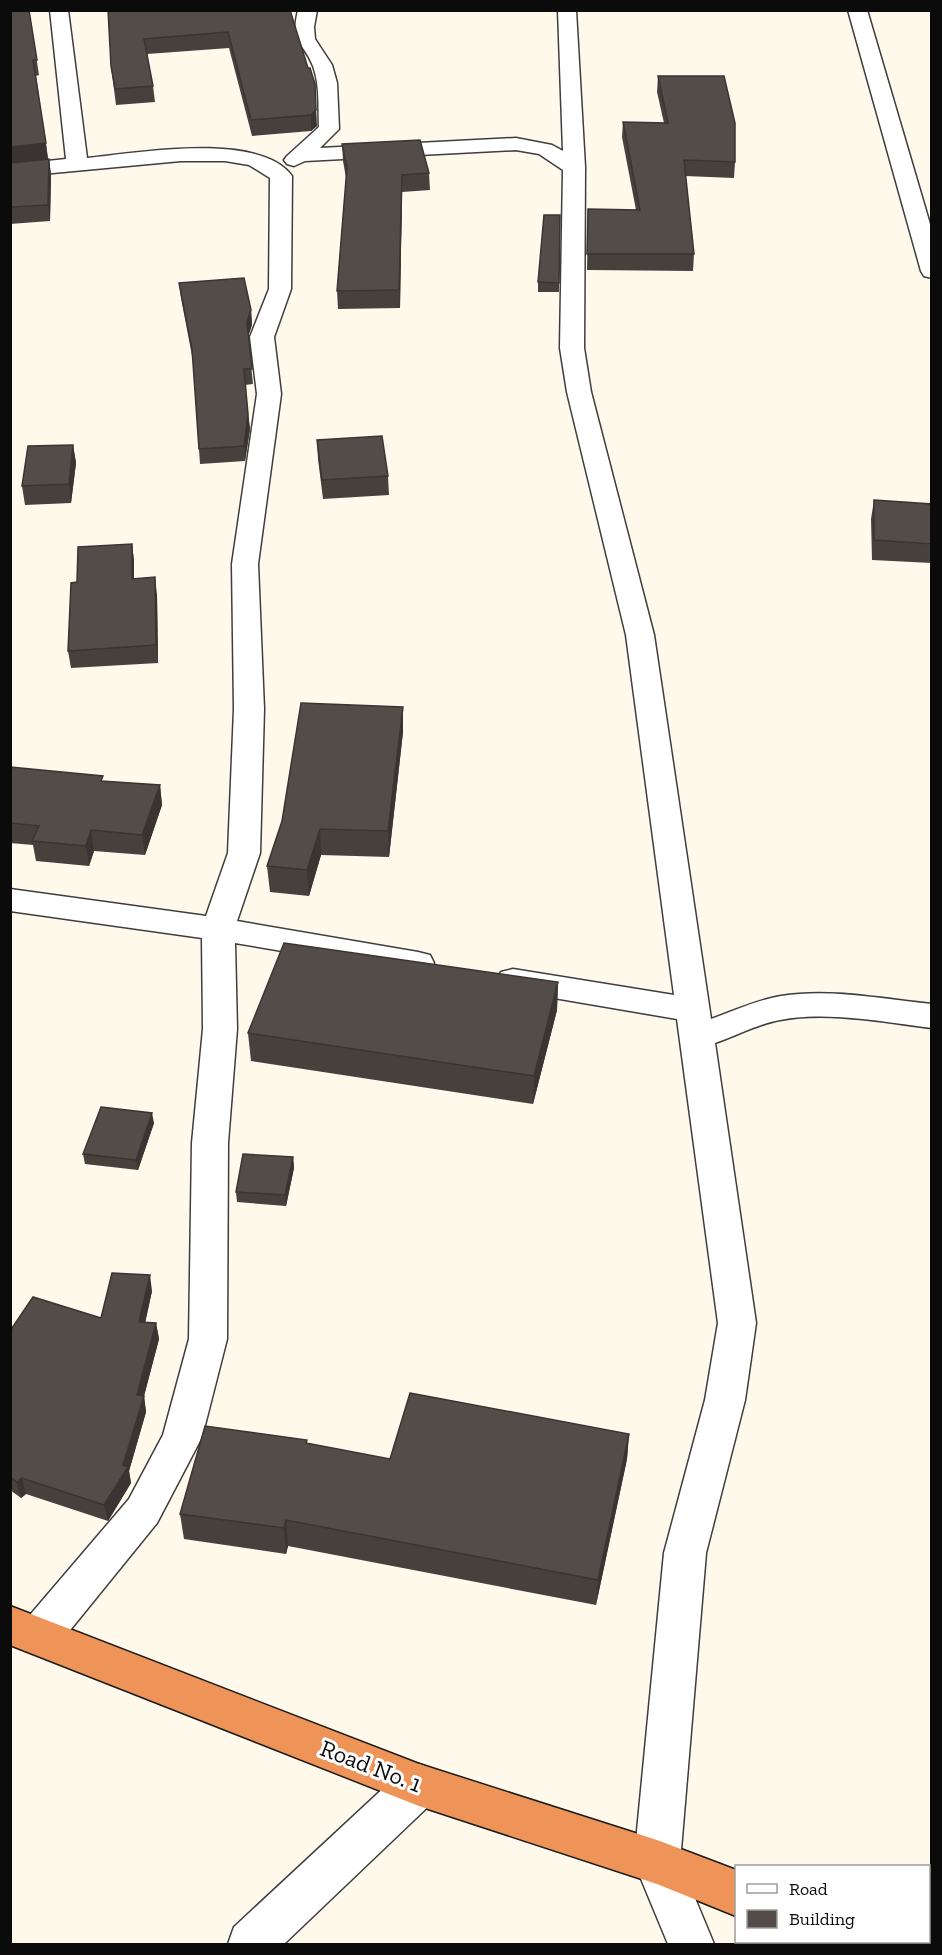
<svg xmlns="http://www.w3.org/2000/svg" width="942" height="1955" font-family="'Zilla Slab',serif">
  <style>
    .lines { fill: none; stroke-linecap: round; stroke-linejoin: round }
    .street-casing { stroke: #3e3e3e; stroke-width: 3 }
    .highway-casing { stroke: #1c1c1c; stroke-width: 3 }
    .street { fill: #fff; fill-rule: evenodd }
    .highway { fill: #ee9459; fill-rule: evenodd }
    .wall { fill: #47413e }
    .shaded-wall { fill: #3a3532 }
    .building { fill: #534c48; stroke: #3a3532; stroke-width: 1.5 }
    .labels { text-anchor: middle; stroke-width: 6; stroke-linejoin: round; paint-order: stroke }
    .near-street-label { font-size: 24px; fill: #0b0b0b; stroke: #fff }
  </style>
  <rect width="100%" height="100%" fill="#fef9ea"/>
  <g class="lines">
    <g class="street-casing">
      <path id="street" d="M50 10H68L87 158C135 153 260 131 292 176L291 289 274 337 281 394 258 564 264 709 260 853 237 921 418 952 430 955 434 963 430 971 418 974 235 943 237 1029 228 1143 227 1339 202 1437 157 1523 54 1650 39 1655 24 1650 18 1636 24 1622 129 1499 163 1435 189 1339 192 1143 203 1029 202 938 10 911V889L206 916 228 853 234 709 232 564 257 394 250 337 269 289 270 178 249 165 225 161H181L10 177V165L66 159Z
        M298 10H317L314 27 315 39 332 65 337 83 339 129 320 148 516 138 552 145 563 151 558 10H576L585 167 584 348 591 392 654 635 711 1019C734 1011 756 1000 781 996 830 988 882 999 932 1004V1028C882 1022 829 1011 780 1020 757 1024 736 1036 715 1043L756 1323 745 1400 706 1553 680 1862 714 1944H668L634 1862 664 1553 705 1400 718 1323 677 1019 513 991 501 988 496 980 501 972 513 969 674 995 626 635 567 392 560 348 563 170 539 154 516 150 305 161 294 166 287 164 284 160 287 156 319 127C318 107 320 85 313 66 302 39 290 45 298 10Z
        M848 10H867L932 231V278L924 276 921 271Z
        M419 1764 435 1770 441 1785 435 1800 284 1944H228L234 1927 403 1770Z"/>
    </g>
    <g class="highway-casing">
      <path id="highway" d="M10 1606 419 1764 657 1840 736 1870V1916L657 1884 419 1806 10 1645Z
        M862 1942H919L920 1944H863Z"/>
    </g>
    <use href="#street" class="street"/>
    <use href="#highway" class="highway"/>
  </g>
  <path class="wall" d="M29 10 39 75 36 76 48 159 10 163Z
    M108 10H290L317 126 311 131 252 136 229 48 147 54 153 86 155 102 116 105 111 66Z
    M658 76 735 162 734 178 685 176 694 254 693 271 587 270 588 209 636 210 622 137 623 122 664 123 657 92Z
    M342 144 429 173 430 190 402 192 400 308 338 309 337 291 346 178 343 161Z
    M49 159 51 175 50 221 10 224V163Z
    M560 215 559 292H538V282Z
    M179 283 251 310 252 325 248 336 253 384 245 385 250 429 245 461 200 464 193 361 181 298Z
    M317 440 388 476 389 495 323 499 318 459Z
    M73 445 76 463 71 503 25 505 22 486Z
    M874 500 932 504V563L872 560 871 519Z
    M132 544 134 561V579L157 595 158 663 71 668 68 651 77 582Z
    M403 707V732L389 857 321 855 309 896 270 892 267 866 282 821Z
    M10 767 104 781 160 785 162 805 145 855 94 851 89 866 36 861 33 845 10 843Z
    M558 982 557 1010 533 1104 251 1061 248 1033Z
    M154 1123 138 1170 85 1164 83 1154Z
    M293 1157 294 1168 286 1206 237 1202 236 1192Z
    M152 1291 145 1322 156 1323 159 1339 144 1396 146 1412 129 1471 131 1483 108 1521 26 1494 21 1498 10 1490V1331L101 1318Z
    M629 1434 627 1459 596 1605 288 1546 286 1554 184 1539 180 1514 307 1440V1443L390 1459Z"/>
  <path class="shaded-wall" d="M315 84 317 126 311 131V115Z
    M46 143 48 159 10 163V147Z
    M49 159 51 175 50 221 48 205Z
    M402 175V192L400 308 399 290Z
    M251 310 252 325 248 337 247 322Z
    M248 414 250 429 245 461 244 446Z
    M73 445 76 463 71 503 69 484Z
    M132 544 134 561V596L132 579Z
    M155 577 157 595 158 663 156 645Z
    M403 707V732L389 857 388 831Z
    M160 785 162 805 145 855 142 835Z
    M320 829 321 855 309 896 307 870Z
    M91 830 94 851 89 866 86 846Z
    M558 982 557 1010 533 1104 534 1076Z
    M152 1113 154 1123 138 1170 136 1160Z
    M293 1157 294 1168 286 1206 285 1195Z
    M150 1275 152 1291 142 1338 139 1322Z
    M156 1323 159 1339 144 1396 146 1412 129 1471 131 1483 108 1521 104 1505 123 1465 137 1395Z
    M629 1434 627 1459 596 1605 598 1580Z
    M22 1478 26 1494 21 1498 17 1482Z
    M286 1520 288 1546 286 1554 284 1528Z"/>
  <path class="building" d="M10 10H29L37 60H33L46 143 10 147Z
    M108 10H290L308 68H310L315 84 316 110 311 115 251 120 228 32 144 39 153 86 115 89 111 66Z
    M658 76H724L735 123V162L684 160 694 254H587L588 209 640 210 623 122 668 123Z
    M420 140 429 173 402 175 399 290 337 291 347 167 342 144Z
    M49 159 48 205 10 207V163Z
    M544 215H560L559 283 538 282Z
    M244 278 251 310 247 322 252 369H244L248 414 244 446 199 449 192 349 179 283Z
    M382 436 388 476 322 480 317 440Z
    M73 445 69 484 22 486 28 446Z
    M874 500 932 504V544L874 540Z
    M132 544V579L155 577 156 645 68 651 71 583 77 582 78 547Z
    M301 703 403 707 388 831 320 829 307 870 267 866 282 821Z
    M10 767 103 776 101 781 160 785 142 835 91 830 86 846 32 841 39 826 10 823Z
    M284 943 558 982 534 1076 248 1033Z
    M101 1107 152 1113 136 1160 83 1154Z
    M243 1154 293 1157 285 1195 236 1192Z
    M112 1273 150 1275 139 1322 156 1323 137 1395 144 1396 123 1465 128 1467 104 1505 22 1478 17 1482 10 1477V1331L33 1297 101 1318Z
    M410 1393 629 1434 598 1580 286 1520 284 1528 180 1514 205 1426 307 1440 306 1443 390 1459Z"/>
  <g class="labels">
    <g class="near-street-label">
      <text transform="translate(371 1766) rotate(21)" y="8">Road No. 1</text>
    </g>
  </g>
  <rect width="942" height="1955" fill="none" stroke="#0b0b0b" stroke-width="24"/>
  <rect x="735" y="1865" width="195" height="78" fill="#ffffff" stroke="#9d9d9d" stroke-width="1.5"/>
  <rect x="747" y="1884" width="30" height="9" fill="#ffffff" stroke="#9d9d9d" stroke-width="1.5"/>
  <text x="789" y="1895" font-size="18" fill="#0b0b0b">Road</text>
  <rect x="747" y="1910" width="30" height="18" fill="#534c48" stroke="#9d9d9d" stroke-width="1.5"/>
  <text x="789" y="1925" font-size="18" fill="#0b0b0b">Building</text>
</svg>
